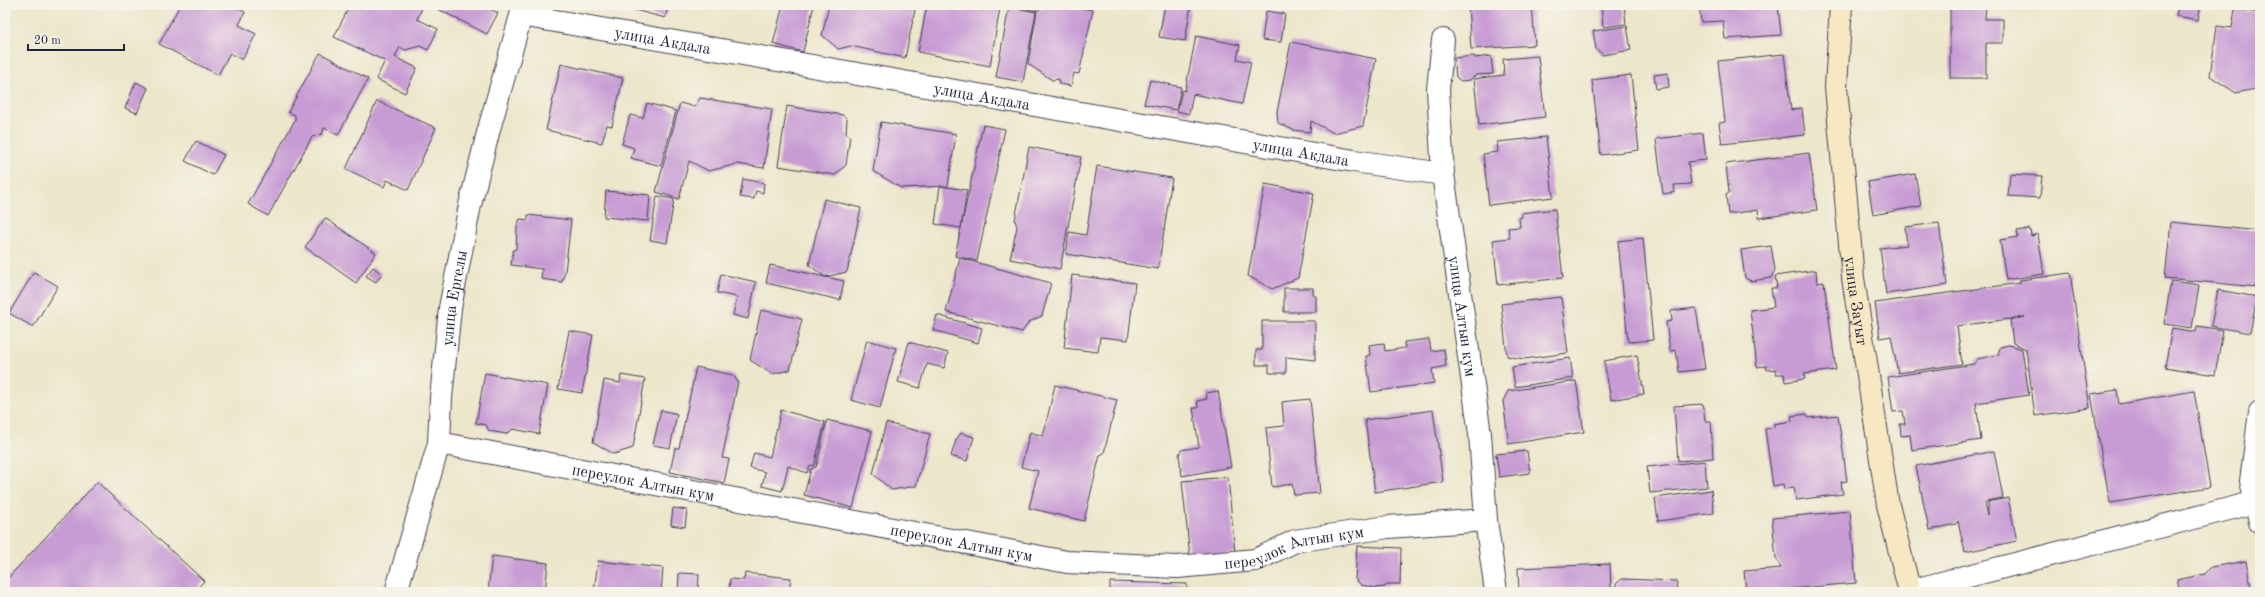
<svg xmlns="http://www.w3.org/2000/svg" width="2265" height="597" font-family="'Old Standard TT',serif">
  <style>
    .building { fill: #c79bd4 }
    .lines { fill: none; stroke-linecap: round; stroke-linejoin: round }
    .street-casing { stroke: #403f50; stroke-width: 24 }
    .secondary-casing { stroke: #403f50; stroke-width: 24 }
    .street { stroke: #fff; stroke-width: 22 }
    .secondary { stroke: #f7e8c3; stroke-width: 22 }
    .labels { text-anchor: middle; stroke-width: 3; stroke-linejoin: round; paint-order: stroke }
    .street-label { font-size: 16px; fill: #22223b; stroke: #f7f3e8 }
  </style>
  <rect width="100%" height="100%" fill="#f7f3e8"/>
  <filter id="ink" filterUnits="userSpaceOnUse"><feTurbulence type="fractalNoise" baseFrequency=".025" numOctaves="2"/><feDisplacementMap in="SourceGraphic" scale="8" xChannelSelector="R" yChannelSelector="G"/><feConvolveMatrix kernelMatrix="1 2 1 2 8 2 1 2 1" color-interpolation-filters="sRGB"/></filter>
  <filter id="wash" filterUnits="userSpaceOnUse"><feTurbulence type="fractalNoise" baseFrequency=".012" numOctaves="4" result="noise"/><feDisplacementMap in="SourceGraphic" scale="16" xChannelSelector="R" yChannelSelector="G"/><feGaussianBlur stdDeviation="0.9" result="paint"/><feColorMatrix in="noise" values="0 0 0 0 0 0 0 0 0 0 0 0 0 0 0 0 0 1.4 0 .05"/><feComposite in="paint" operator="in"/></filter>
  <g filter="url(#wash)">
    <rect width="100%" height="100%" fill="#ece6ca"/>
    <g id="blocks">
      <path class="building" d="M180 5H232L245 12 239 25 256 34 242 60 230 53 218 75 159 44Z
        M350 5H420L423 6 417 19 438 29 428 50 420 46 405 50 400 47 395 57 417 68 405 93 376 79 385 61 334 37Z
        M430 5H482L498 13 487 34Z
        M616 5H669L665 18Z
        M783 5H814L803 52 773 44Z
        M829 5H916L905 58 851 46 838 49 822 35Z
        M927 5H987L1000 8 990 66 918 52Z
        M1012 5H1037L1036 11Z
        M1046 5 1062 7 1068 5 1093 10 1079 74 1074 73 1071 86 1059 84V79L1052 80 1028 64 1037 11Z
        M1165 5H1191L1185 41 1159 37Z
        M1468 5H1532L1535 45 1471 49Z
        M1601 5H1624L1626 24 1603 27Z
        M1699 5H1778L1781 35 1725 39 1723 21 1701 22Z
        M1950 5H1986L1985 19H2003V43H1986V78H1950Z
        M2178 5H2201L2198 20 2176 16Z
        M1009 7 1036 12 1023 82 996 77Z
        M2235 9 2260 13V88L2236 93 2210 76 2217 26 2232 28Z
        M1266 11 1285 14 1281 42 1262 40Z
        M1627 26 1631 50 1603 55 1596 49 1593 31Z
        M1196 36 1240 45 1237 59 1251 62 1242 104 1193 94 1189 114 1177 111 1182 90 1185 91Z
        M1291 42 1376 59 1363 126 1334 133 1311 121 1310 132 1293 130 1278 123 1277 112Z
        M320 53 368 79 338 135 324 128 322 134 312 137 268 216 248 204 295 120V115L288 112Z
        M1784 54 1791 110 1802 108 1805 135 1722 144 1719 123 1725 122 1718 61Z
        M1474 56 1475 58 1491 56 1493 74 1476 75 1470 80 1461 81 1456 77 1454 58Z
        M1538 56 1545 117 1479 125 1474 79 1504 75 1503 59Z
        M561 64 623 78 612 126 607 125 602 143 546 130Z
        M1668 73 1669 87 1656 89 1654 75Z
        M1631 75 1639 150 1601 155 1592 80Z
        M1150 80 1181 87 1176 110 1144 104Z
        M136 82 148 88 137 113 125 108Z
        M700 98 772 109 764 168 737 164 709 171 689 161 679 199 656 192 680 103 695 107Z
        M377 101 436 128 408 190 387 180 384 187 346 169Z
        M647 103 676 111 661 166 631 158 634 148 622 144 630 115 643 118Z
        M787 106 843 115 847 119 846 133 850 136 846 165 835 175 778 166Z
        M881 122 956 134 948 186 901 188 873 171Z
        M983 125 1005 129 977 261 955 256Z
        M1703 133 1706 160 1688 162 1691 184 1674 185 1675 192 1663 194 1656 139Z
        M1546 137 1553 197 1489 205 1483 154 1498 152 1497 142Z
        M196 141 224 155 213 175 185 161Z
        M1029 147 1081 157 1060 269 1010 259 1017 227 1015 220Z
        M1809 153 1817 210 1759 218 1758 210 1728 214 1726 195 1729 193 1726 164Z
        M1097 166 1172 178 1158 269 1066 254 1069 232 1086 235Z
        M1915 174 1921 206 1873 215 1868 182Z
        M2010 174 2042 176 2040 198 2008 196Z
        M743 179 764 183 763 193 756 191 754 199 740 197Z
        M1265 184 1314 193 1298 278 1272 289 1248 276Z
        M940 186 967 190 961 228 935 224Z
        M606 191 650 195 648 221 604 217Z
        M657 196 674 199 667 243 650 240Z
        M824 199 861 208 847 272 825 277 809 265Z
        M1555 209 1563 278 1498 285 1493 240 1510 238 1508 228 1520 227 1519 218 1522 217 1521 213Z
        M528 215 571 220 565 272 562 282 541 279 542 269 511 265 513 250 516 249 517 226 520 219 528 220Z
        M325 218 376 253 356 283 305 247Z
        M2171 222 2260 231 2256 287 2165 278Z
        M1939 223 1947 285 1886 294 1880 248 1907 245 1905 227Z
        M2030 229 2031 236 2038 234 2044 274 2006 280 2000 240 2018 237 2017 231Z
        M1643 238 1653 340 1628 342 1618 241Z
        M1771 246 1775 270 1771 278 1751 281 1745 278 1741 250Z
        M960 258 1051 283 1042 316 1029 322 1022 332 946 312Z
        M770 265 844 281 840 300 766 283Z
        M373 267 382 274 376 282 366 276Z
        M1816 270 1817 283 1824 282 1836 370 1804 374 1805 379 1785 382 1784 374H1776V369L1767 370 1766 366 1757 367 1750 310 1774 307 1771 288H1777L1775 276Z
        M34 272 58 286 33 327 9 313Z
        M2070 273 2090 408 2035 416 2026 349 2013 343 2010 320 2025 317 1957 326 1962 364 1898 373 1891 336 1880 338 1875 303 2020 283V280Z
        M721 274 756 282 748 319 733 315 737 297 717 293Z
        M1072 275 1135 283 1128 340 1100 337 1098 352 1064 348Z
        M2171 281 2199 285 2192 328 2164 324Z
        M1284 288H1313V296H1316V312H1284Z
        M2218 290 2257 297 2250 333 2211 326Z
        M1561 297 1568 353 1524 359 1507 356 1501 304Z
        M1696 308 1705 369 1679 372 1676 350 1670 351 1666 322 1672 321 1671 311Z
        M761 310 802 319 790 370 772 374 750 360Z
        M937 315 982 328 978 343 933 330Z
        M1262 321H1315V360L1286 357V373H1269V365H1256V350H1262Z
        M2197 326 2223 330 2215 375 2165 367 2172 328 2196 332Z
        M569 331 593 335 582 393 558 389Z
        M1429 339 1431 351 1444 349 1446 366 1432 369 1434 383 1371 392 1366 356 1370 355 1369 345 1384 343 1385 351 1405 348 1404 342Z
        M867 340 896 348 880 408 851 400Z
        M909 342 948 353 944 368 927 364 920 388 898 382Z
        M2009 345 2022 349 2029 395 1976 403 1981 440 1912 450 1910 435 1901 436 1900 424H1905L1903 411 1893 412 1888 377 1974 364 1977 359 1998 355 2000 347Z
        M1637 355 1644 394 1611 400 1604 361Z
        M1570 358 1573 378 1515 387 1512 367Z
        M696 367 733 375 738 382 722 458 729 459 724 483 670 472 675 448H679Z
        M485 373 548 385 539 434 513 429 506 434 489 431 486 425 476 423Z
        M621 375 645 379 633 448 614 454 593 442 604 380 620 383Z
        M1576 381 1584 432 1509 444 1503 401 1508 391Z
        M1055 385 1117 400 1104 453 1100 455 1084 521 1029 508 1038 471 1021 467 1030 432 1043 436Z
        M2117 390 2119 404 2194 391 2210 487 2110 503 2091 394Z
        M1218 391 1231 467 1182 476 1179 455 1181 450 1199 447 1193 408H1198L1197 401 1207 399 1206 393Z
        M1310 399 1320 493 1294 495 1292 484 1272 487 1266 428 1284 426 1282 402Z
        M1703 404 1705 421H1711L1713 458 1678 461 1674 406Z
        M661 410 677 414 670 448 653 445Z
        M781 410 825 422 814 466 810 465 807 473 788 466 782 491 762 486 765 472 750 468 754 453 770 457Z
        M1433 410 1443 482 1375 492 1365 420Z
        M1807 414 1808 418 1838 415 1847 481 1841 482 1843 494 1796 500 1794 487 1784 489 1783 484 1773 486 1765 429 1775 427 1773 424 1792 421 1791 416Z
        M827 420 872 431 853 508 804 495 811 469 816 467Z
        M886 423 930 434 916 486 892 490 873 474Z
        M961 433 974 437 967 461 951 456 956 440Z
        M1527 451 1530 473 1499 477 1496 454Z
        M1994 451 2003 498 1987 501 1985 504 1988 515V502L2008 498 2017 541 1965 552 1958 521 1956 524 1929 530 1916 466Z
        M1705 461 1707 487 1650 493 1647 467Z
        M1228 477 1235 553 1190 557 1182 481Z
        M97 482 204 581 194 592H5V581Z
        M1711 490 1714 513 1658 521 1655 498Z
        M673 508 687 510 685 527 671 525Z
        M1850 511 1856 583 1788 589V592H1746L1744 571 1781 568 1776 558 1772 518Z
        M1357 546 1401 548 1400 584H1389L1384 587 1375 588 1361 585 1355 579Z
        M492 556 548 563 545 592H488Z
        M598 561 663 568 661 592H594Z
        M2246 561 2252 592H2180L2177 580 2205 574 2211 567Z
        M1610 564 1611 589 1579 592H1519L1518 568Z
        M679 573 699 574 698 592H678Z
        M745 573 791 578 789 592H729L730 579 744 580Z
        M1622 579 1677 581 1676 592H1613L1617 583Z
        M1110 582 1187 584V592H1110Z
        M985 589H1066V592H985Z"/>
    </g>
  </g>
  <g filter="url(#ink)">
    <use href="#blocks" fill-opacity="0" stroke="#403f50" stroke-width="1"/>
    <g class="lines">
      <g class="street-casing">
        <g id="street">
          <path id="s1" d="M521 15 1354 161 1443 174"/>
          <path id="s2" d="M1443 40 1438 89 1443 174 1480 434 1486 520 1496 592"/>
          <path d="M2260 412 2251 481 2260 522"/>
          <path id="s3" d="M439 443 1067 562 1177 567 1256 560 1295 541 1388 527 1486 520"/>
          <path d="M1910 591 2260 501"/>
          <path id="s4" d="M396 592 439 443 441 398 450 308 470 205 489 129 524 5"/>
        </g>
      </g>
      <g class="secondary-casing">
        <g id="secondary">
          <path id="s5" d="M1841 5 1836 87 1853 278 1888 505 1910 592"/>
        </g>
      </g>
      <use href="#street" class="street"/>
      <use href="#secondary" class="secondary"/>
    </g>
  </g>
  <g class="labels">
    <g class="street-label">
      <text dy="6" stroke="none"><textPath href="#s1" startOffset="144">улица Акдала</textPath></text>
      <text dy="6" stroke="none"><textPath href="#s1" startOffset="468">улица Акдала</textPath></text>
      <text dy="6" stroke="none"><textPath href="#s1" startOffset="792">улица Акдала</textPath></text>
      <text dy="6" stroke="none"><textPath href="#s4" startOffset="301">улица Ергелы</textPath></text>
      <text dy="6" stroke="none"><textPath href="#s5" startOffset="297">улица Зауыт</textPath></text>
      <text dy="6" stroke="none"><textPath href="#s2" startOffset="278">улица Алтын кум</textPath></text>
      <text dy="6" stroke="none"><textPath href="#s3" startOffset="208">переулок Алтын кум</textPath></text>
      <text dy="6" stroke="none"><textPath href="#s3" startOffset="532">переулок Алтын кум</textPath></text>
      <text dy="6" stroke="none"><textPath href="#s3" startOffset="869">переулок Алтын кум</textPath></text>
    </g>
  </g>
  <rect width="2265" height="597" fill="none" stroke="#f7f3e8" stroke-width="20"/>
  <path d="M28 44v6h96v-6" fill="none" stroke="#22223b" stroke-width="2"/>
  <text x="34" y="44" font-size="12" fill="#22223b" stroke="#f7f3e8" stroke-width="3" paint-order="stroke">20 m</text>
</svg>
